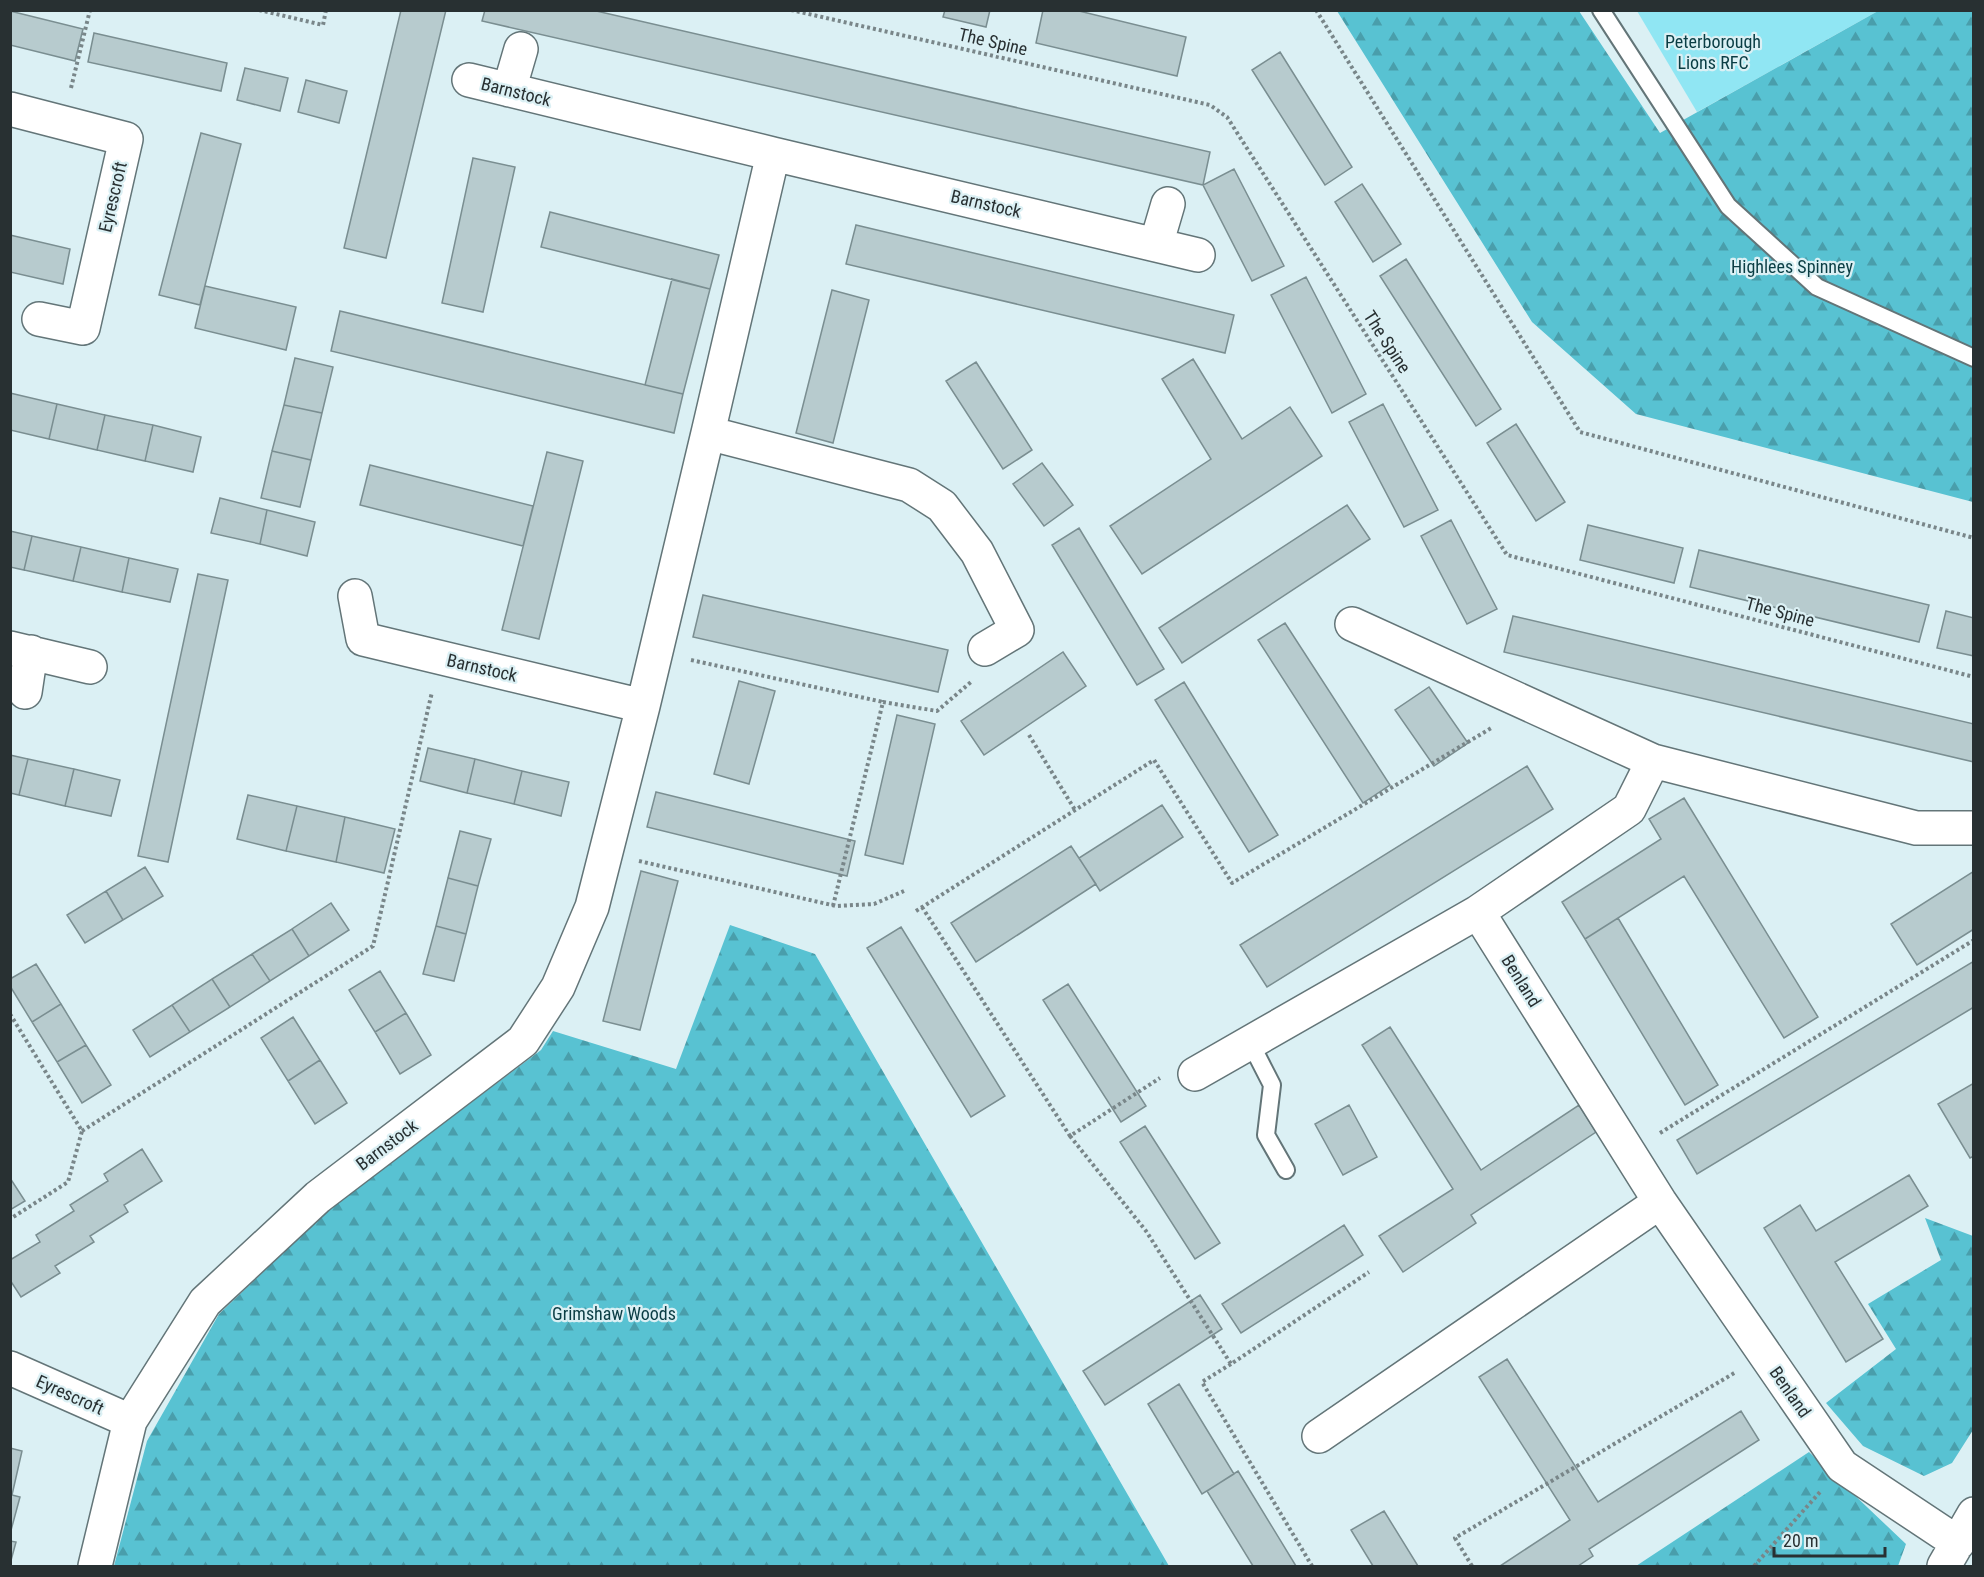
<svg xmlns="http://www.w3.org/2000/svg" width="1984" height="1577" font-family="'Roboto Condensed',sans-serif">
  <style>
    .green { fill: #90e6f3 }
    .forest { fill: url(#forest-firs) }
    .building { fill: #b7cbce; stroke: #7a8e91; stroke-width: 1.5 }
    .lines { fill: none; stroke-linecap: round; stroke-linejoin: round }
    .lane-casing { stroke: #637578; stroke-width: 20 }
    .street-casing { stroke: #637578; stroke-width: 36 }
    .path { stroke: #798689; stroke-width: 4; stroke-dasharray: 3 3; stroke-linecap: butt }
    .lane { stroke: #fff; stroke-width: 16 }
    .street { stroke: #fff; stroke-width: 33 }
    .labels { text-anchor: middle; stroke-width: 4.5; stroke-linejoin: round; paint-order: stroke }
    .street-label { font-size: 18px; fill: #283032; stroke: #dbf0f4 }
    .park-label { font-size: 18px; fill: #0a3d44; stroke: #dbf0f4 }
  </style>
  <defs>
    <pattern id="forest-firs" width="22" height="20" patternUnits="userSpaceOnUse" patternTransform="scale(1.5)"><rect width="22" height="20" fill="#58c2d2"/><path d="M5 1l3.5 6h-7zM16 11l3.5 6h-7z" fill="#499eab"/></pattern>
  </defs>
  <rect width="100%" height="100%" fill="#dbf0f4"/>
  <path class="green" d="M1637 11H1878L1697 112Z"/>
  <path class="forest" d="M1337 11H1579L1660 133 1878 11H1973V502L1636 414 1532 322Z
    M730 925 815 954 1169 1566H114L147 1441 219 1314 330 1208 541 1050 553 1031 676 1069Z
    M1925 1218 1973 1236V1430L1952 1463 1924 1476 1863 1446 1826 1403 1896 1349 1868 1304 1941 1260Z
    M1809 1452 1906 1544 1898 1566H1636Z"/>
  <path class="building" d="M401 10H446L386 258 344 248Z
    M485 10H592L1210 152 1203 185 482 21Z
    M945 10H990L986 27 943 17Z
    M1043 10H1075L1186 37 1177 76 1036 43Z
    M10 11 83 29 75 61 10 45Z
    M94 33 227 63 221 91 88 62Z
    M1280 52 1352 167 1325 185 1252 70Z
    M245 68 288 78 280 111 237 100Z
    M306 80 347 91 339 123 298 112Z
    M201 133 241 144 200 305 159 295Z
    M473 158 515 167 483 312 442 303Z
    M1234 169 1284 266 1252 281 1203 185Z
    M1362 184 1401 244 1373 262 1335 202Z
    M550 212 719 255 710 289 541 247Z
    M856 225 1234 315 1225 353 846 264Z
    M10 235 70 249 63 284 10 272Z
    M1406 259 1501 409 1476 426 1380 276Z
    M1306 277 1366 394 1332 413 1271 295Z
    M672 279 710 289 683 394 645 385Z
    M205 286 296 307 286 350 195 328Z
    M832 290 869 300 833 443 796 433Z
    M340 311 683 394 674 433 331 351Z
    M295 358 333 367 322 413 284 405Z
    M1193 359 1242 439 1290 407 1322 456 1142 574 1110 526 1211 459 1162 379Z
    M976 362 1032 450 1003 469 946 381Z
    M10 393 57 404 49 439 10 430Z
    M57 404 105 415 97 450 49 439Z
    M1383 404 1438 510 1404 527 1349 422Z
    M284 405 322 413 311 460 272 451Z
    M105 415 153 425 145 461 97 450Z
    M1516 424 1565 502 1536 521 1487 443Z
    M153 425 201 437 193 472 145 461Z
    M272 451 311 460 300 507 261 498Z
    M547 452 583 461 539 639 502 630Z
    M1042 463 1073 505 1044 526 1013 484Z
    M370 465 533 506 523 546 360 505Z
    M220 498 267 510 260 544 211 533Z
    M1347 505 1370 539 1182 663 1159 628Z
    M267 510 315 522 307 556 260 544Z
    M1451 520 1497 609 1467 624 1421 536Z
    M1588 525 1683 548 1674 583 1580 560Z
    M1079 528 1164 669 1137 685 1052 545Z
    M10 531 32 536 24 570 10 567Z
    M32 536 81 547 73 581 24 570Z
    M81 547 129 558 122 592 73 581Z
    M1699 550 1929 605 1919 642 1690 587Z
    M129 558 178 569 170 602 122 592Z
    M198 574 228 580 168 862 138 856Z
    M703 595 948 650 938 692 693 637Z
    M1946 611 1974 618V656L1937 648Z
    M1513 616 1974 724V762L1504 652Z
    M1285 623 1390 785 1363 803 1258 640Z
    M1063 652 1086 686 984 755 961 721Z
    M739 681 775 691 749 784 714 774Z
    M1184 682 1278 835 1249 852 1155 700Z
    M1429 687 1468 743 1434 766 1395 710Z
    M897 715 935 724 903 864 865 855Z
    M428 748 475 759 467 793 420 781Z
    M10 755 28 759 19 795 10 793Z
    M28 759 74 769 65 806 19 795Z
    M475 759 522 771 514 804 467 793Z
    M1527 766 1553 809 1267 987 1240 945Z
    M74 769 120 780 111 816 65 806Z
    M522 771 569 782 561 816 514 804Z
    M656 792 855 841 847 876 647 827Z
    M248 795 297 806 286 851 237 839Z
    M1684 798 1818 1017 1784 1038 1684 876 1585 939 1562 902 1661 839 1649 819Z
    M1162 805 1183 837 1100 891 1079 858Z
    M297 806 345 817 336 862 286 851Z
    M345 817 395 829 384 873 336 862Z
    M460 831 491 839 478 886 448 878Z
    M1071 846 1096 884 976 962 951 923Z
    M145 867 163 896 123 920 106 891Z
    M641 871 678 881 640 1030 603 1021Z
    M1974 871V929L1917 965 1891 924Z
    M448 878 478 886 466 934 436 926Z
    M106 891 123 920 85 943 67 915Z
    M331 903 349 930 309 956 292 929Z
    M1618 918 1718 1085 1685 1105 1585 939Z
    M436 926 466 934 454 981 423 974Z
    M901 927 1005 1096 971 1117 867 948Z
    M292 929 309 956 270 981 252 954Z
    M252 954 270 981 230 1007 212 979Z
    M1974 961V1007L1697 1174 1677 1140Z
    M36 964 61 1004 32 1022 10 986V979Z
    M380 971 406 1013 375 1032 349 990Z
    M212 979 230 1007 190 1032 172 1005Z
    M1068 984 1146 1106 1121 1122 1043 1000Z
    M61 1004 86 1045 57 1062 32 1022Z
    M172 1005 190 1032 150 1057 133 1030Z
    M406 1013 431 1055 400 1074 375 1032Z
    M293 1017 320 1060 288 1081 261 1038Z
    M1390 1027 1481 1170 1579 1105 1596 1132 1471 1215 1476 1223 1403 1272 1379 1236 1453 1189 1362 1045Z
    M86 1045 111 1085 82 1103 57 1062Z
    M320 1060 347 1103 315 1124 288 1081Z
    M1974 1083V1156L1970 1158 1938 1104Z
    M1349 1105 1377 1157 1343 1175 1315 1124Z
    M1145 1126 1220 1243 1195 1259 1120 1142Z
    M142 1149 162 1181 124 1205 128 1212 90 1236 94 1242 55 1266 60 1273 21 1297 10 1280V1260L40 1242 36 1235 74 1211 70 1205 108 1181 104 1174Z
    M1909 1175 1928 1206 1835 1262 1883 1339 1846 1362 1764 1228 1800 1205 1816 1231Z
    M10 1178 25 1201 10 1210Z
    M1344 1225 1363 1255 1241 1333 1222 1304Z
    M1200 1295 1222 1329 1105 1405 1083 1371Z
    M1507 1359 1598 1502 1741 1411 1759 1440 1589 1549 1593 1556 1578 1566H1500L1570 1520 1479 1377Z
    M1179 1384 1234 1474 1202 1494 1148 1404Z
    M10 1448 22 1451 12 1495 20 1497 10 1534Z
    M1238 1471 1296 1566H1253L1207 1491Z
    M1384 1511 1418 1566H1373L1351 1530Z
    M10 1541 16 1542 10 1564Z"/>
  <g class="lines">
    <g class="lane-casing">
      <path id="lane" d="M1601 10 1728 206 1817 287 1974 358
        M1251 1044 1272 1085 1266 1135 1286 1170"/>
    </g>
    <g class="street-casing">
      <path id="street" d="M469 80 773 154
        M509 90 521 49
        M10 109 126 139 83 328 39 319
        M1156 245 1168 204
        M708 433 773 154 1198 255
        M1352 624 1653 761
        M10 648 90 667
        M25 692 31 652
        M643 706 708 433 909 485 942 506 977 552 1017 630 985 649
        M1195 1074 1478 912
        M10 1368 130 1421
        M1319 1436 1660 1202
        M1958 1543 1842 1466 1660 1202 1478 912 1629 809 1653 761 1916 828H1974
        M95 1566 130 1421 205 1302 318 1197 523 1041 558 987 592 907 643 706 363 639 355 596
        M1944 1566 1974 1514"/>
    </g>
    <path class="path" d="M259 10 323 25 326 10
      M791 10 1210 105 1227 117 1507 555 1974 677
      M1316 10 1580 432 1974 538
      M71 88 90 10
      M691 660 883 702
      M1029 735 1075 810
      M639 861 836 906 874 904 904 891
      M833 906 883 702 937 711 971 682
      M922 907 1070 1136 1160 1078
      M916 911 1154 760 1232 883 1493 727
      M10 1014 82 1131 68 1182 10 1219
      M82 1131 373 946 432 692
      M1660 1133 1974 940
      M1070 1136 1146 1231 1231 1364 1369 1272
      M1231 1364 1202 1382 1312 1566
      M1472 1566 1455 1538 1736 1372
      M1754 1566 1820 1492"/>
    <use href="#lane" class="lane"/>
    <use href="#street" class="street"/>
  </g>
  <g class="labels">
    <g class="street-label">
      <text transform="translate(993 42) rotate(13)" y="6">The Spine</text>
      <text transform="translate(516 92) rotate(14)" y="6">Barnstock</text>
      <text transform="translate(113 197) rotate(-77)" y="6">Eyrescroft</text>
      <text transform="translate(986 204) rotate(13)" y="6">Barnstock</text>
      <text transform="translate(1387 342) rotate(57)" y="6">The Spine</text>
      <text transform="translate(1780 612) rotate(15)" y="6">The Spine</text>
      <text transform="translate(482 668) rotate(13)" y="6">Barnstock</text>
      <text transform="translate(1521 981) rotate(58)" y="6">Benland</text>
      <text transform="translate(387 1145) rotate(-37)" y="6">Barnstock</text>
      <text transform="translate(1790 1392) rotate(55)" y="6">Benland</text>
      <text transform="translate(70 1395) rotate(24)" y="6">Eyrescroft</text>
    </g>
    <g class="park-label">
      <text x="1713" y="48">Peterborough<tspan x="1713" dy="21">Lions RFC</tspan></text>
      <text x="1792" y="273">Highlees Spinney</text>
      <text x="614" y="1320">Grimshaw Woods</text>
    </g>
  </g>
  <rect width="1984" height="1577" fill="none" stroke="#283032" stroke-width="24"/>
  <path d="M1774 1547v9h111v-9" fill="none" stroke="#283032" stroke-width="3"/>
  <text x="1783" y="1547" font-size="18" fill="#283032" stroke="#dbf0f4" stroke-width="4.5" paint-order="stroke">20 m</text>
</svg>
